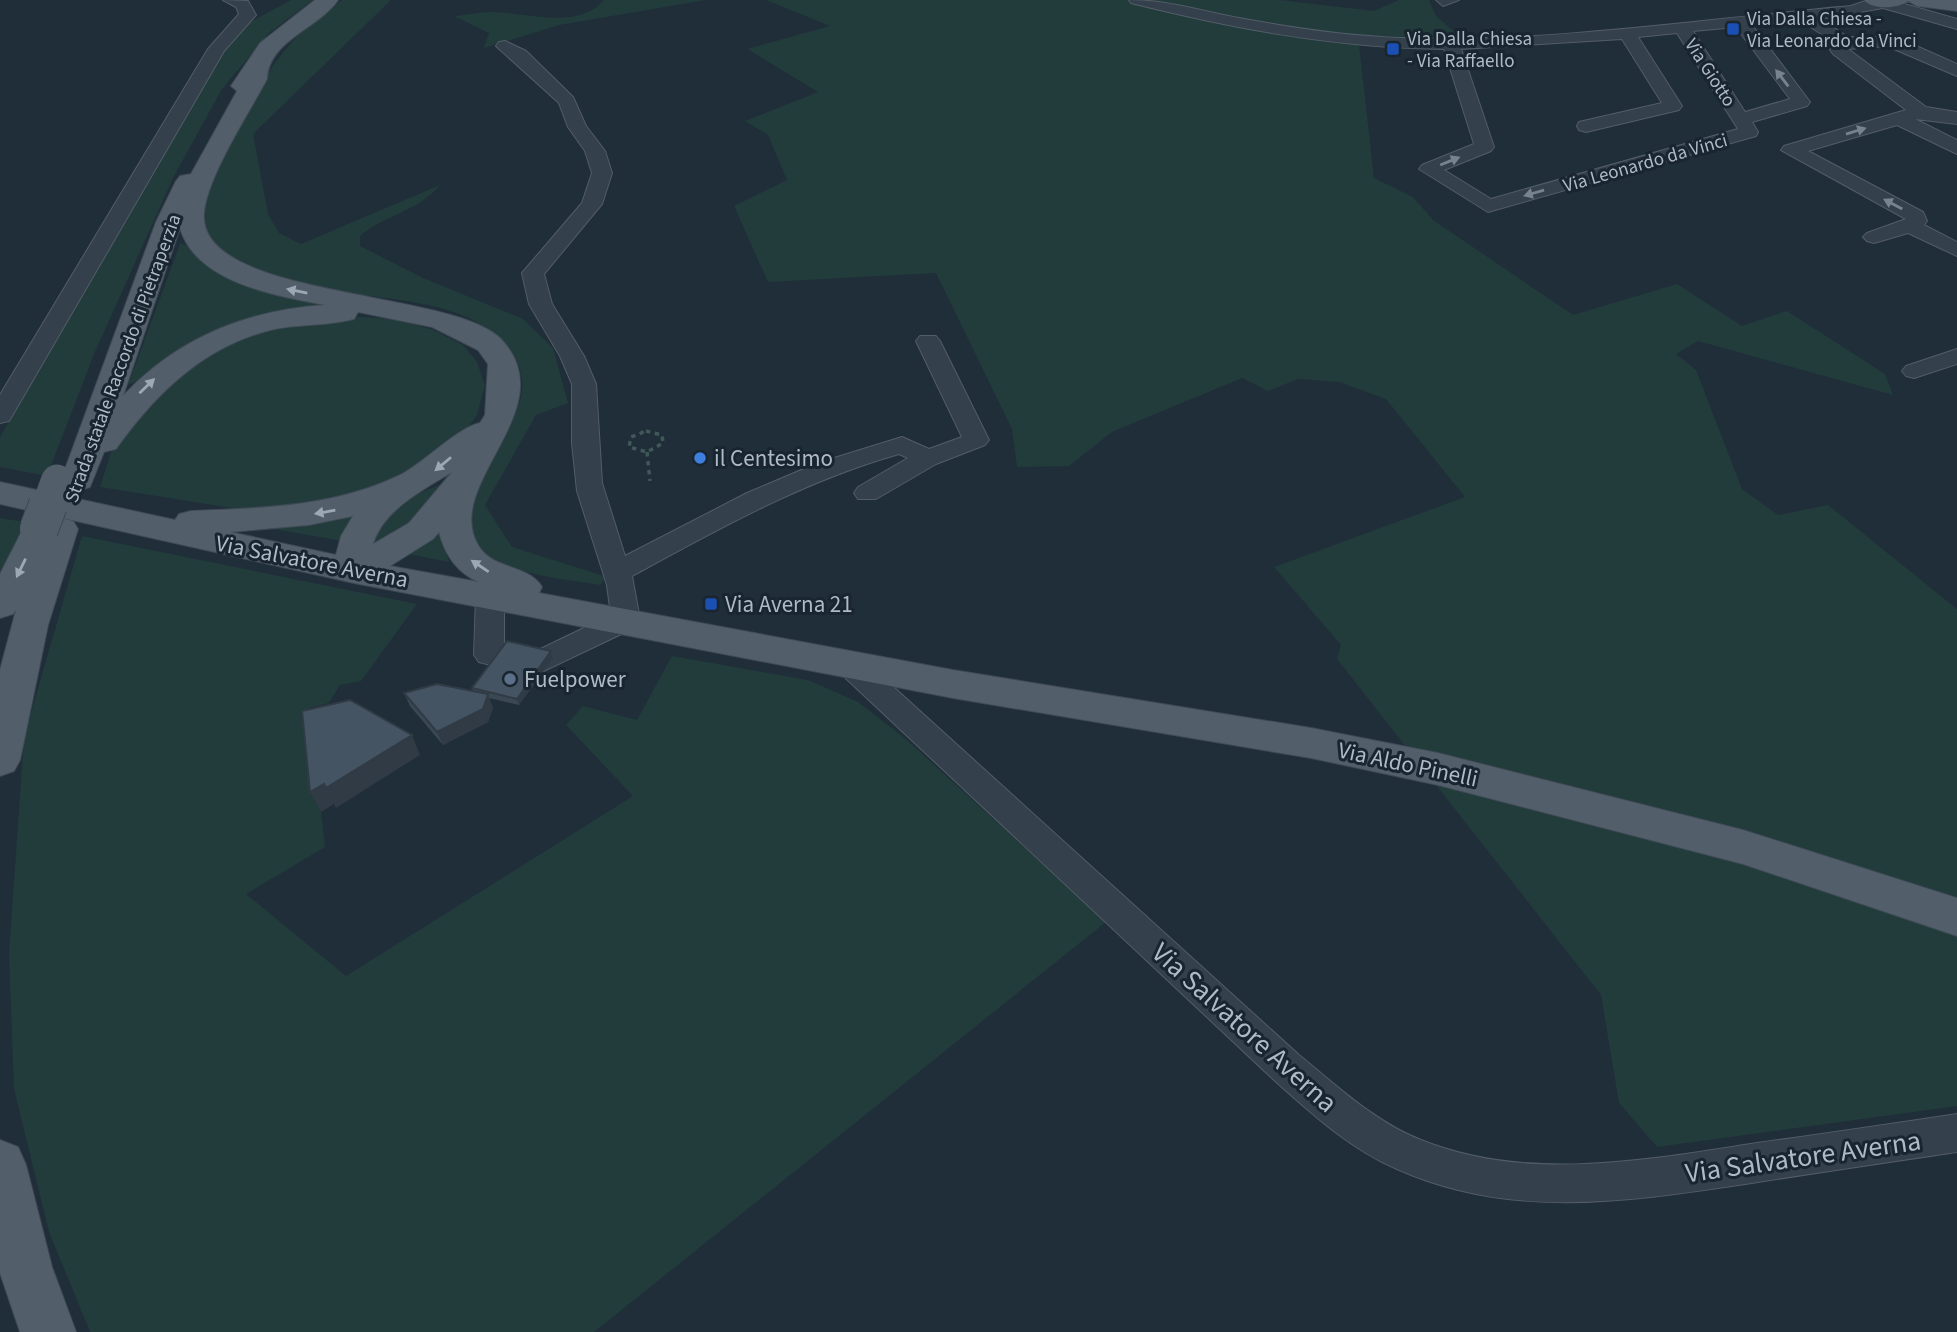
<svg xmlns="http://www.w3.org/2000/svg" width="1957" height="1332" font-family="'Source Sans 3',sans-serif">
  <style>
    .green { fill: #223b3b }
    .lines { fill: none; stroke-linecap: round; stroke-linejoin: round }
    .minor-casing { stroke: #525d68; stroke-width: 2 }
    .major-casing { stroke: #3d4954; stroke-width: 2 }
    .path { stroke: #405858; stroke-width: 3.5; stroke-dasharray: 4.5 4.5; stroke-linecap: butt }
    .minor { fill: #34404b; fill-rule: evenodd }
    .major { fill: #525f6b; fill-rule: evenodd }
    .major-bridge-far1-casing { stroke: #3d4954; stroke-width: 32; stroke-linecap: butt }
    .major-bridge-casing { stroke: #3d4954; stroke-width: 40; stroke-linecap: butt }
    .major-bridge-far1 { stroke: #525f6b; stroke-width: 31 }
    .major-bridge { stroke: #525f6b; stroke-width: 38 }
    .wall { fill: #3a4854 }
    .shaded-wall { fill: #303b45 }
    .building { fill: #445462; stroke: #303b45; stroke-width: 2 }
    .oneway { fill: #78838f }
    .oneway2 { fill: #9ca8b5 }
    .transit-dot { fill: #1a4fb4; stroke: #19252f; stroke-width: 2.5 }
    .shop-dot { fill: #3f7fe0; stroke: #19252f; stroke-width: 2.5 }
    .service-dot { fill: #5c6f8a; stroke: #19252f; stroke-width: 2.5 }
    .labels { text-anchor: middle; stroke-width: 6; stroke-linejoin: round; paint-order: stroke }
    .far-poi-label { font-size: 19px; fill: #afbac7; stroke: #19252f; text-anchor: start }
    .far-street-label { font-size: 19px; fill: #afbac7; stroke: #19252f }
    .poi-label { font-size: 23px; fill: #afbac7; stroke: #19252f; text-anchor: start }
    .street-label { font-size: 23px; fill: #afbac7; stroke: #19252f }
    .near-street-label { font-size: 28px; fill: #afbac7; stroke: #19252f }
  </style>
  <rect width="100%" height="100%" fill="#202e3a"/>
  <path class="green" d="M291 0H313L269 33 222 89 174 176 94 354 47 476 0 467V437L233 36 243 26Z
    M342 0H391L253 134 268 214 279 233 301 244 440 185C415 214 387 213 360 236V246L423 278 523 319 553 348 568 403 536 415 485 505 512 547 607 577 600 585C553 577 513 576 473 547 470 538 465 526 465 516 463 463 553 411 511 352 451 267 280 324 212 238 206 231 198 220 199 210 199 187 214 166 225 147 262 84 278 41 342 0Z
    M604 0H706L559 25 484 48 489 33 454 16C466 15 480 12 492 12 529 12 576 31 604 0Z
    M766 0H1280L1374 11 1399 0H1429L1436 16 1461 38 1358 36 1374 178 1413 197 1433 220 1573 315 1677 284 1742 326 1787 311 1885 374 1893 395 1698 341 1676 354 1696 370 1742 489 1778 515 1828 505 1957 609V1106L1657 1147 1619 1103 1601 995 1337 659 1341 645 1274 567 1465 497 1386 399 1339 382 1298 379 1268 391 1242 378 1112 432 1069 466 1017 467 1012 429 936 273 768 282 734 206 787 180 768 135 745 121 818 92 747 49 830 26Z
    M180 244H183L336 305 287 313 128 385Z
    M347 316 395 319 433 330 463 345 477 362 485 385 477 415 457 442 388 486 312 508 238 509 100 487 112 449 152 390 252 330Z
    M440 485C428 514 406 531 376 542L374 537C384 509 414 494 440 485Z
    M366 510 343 541 268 528Z
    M0 518 31 523 0 585Z
    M438 526 449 562 403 553Z
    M82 536 417 604 361 681 340 685 329 703 309 708 325 847 246 894 346 976 633 796 566 725 583 706 637 720 672 656 808 680 858 702 907 740 1106 922 594 1332H90L49 1232 14 1089 9 954 24 737Z"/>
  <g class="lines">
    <g class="minor-casing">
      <path id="minor" d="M223 0 248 1 256 15 224 51 12 416 9 421 0 423V395L208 49 239 14 236 7Z
        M1129 0C1167 0 1202 11 1239 18 1293 28 1347 36 1402 38 1553 43 1702 19 1851 6L1868 0H1901V3L1957 19V29L1883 8 1820 19 1848 37H1896L1957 64V76L1887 46 1848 49 1926 107 1957 112V124L1915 119 1957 140V154L1897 125 1808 151 1923 212 1927 221 1924 225 1957 242V256L1908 233 1874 243 1867 241 1863 237 1867 233 1906 219 1781 150 1784 146 1906 110 1833 54 1830 50 1835 43 1800 20 1752 25 1807 98 1810 102 1807 106 1752 122 1758 132 1756 136 1488 212 1419 169 1422 165 1474 144 1444 49C1337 48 1235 29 1131 3ZM1736 27 1790 99 1745 112 1693 31ZM1677 33 1738 129 1491 199 1444 170 1491 151 1494 147 1461 49 1622 39 1662 103 1579 122 1577 126 1579 130 1586 132 1679 110 1682 106 1638 37Z
        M1436 0H1459L1443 6Z
        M505 41 526 51 573 97 586 126 605 151 612 173 602 204 544 274 552 304 584 356 596 384 602 483 625 556 747 493 818 463 902 437 929 449 962 437 916 341 920 336H936L940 341 989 440 985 445 936 464 876 499H858L854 493 858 487 908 458 899 454C804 481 718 529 632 576L640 620 636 627 533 676 479 662 474 655 476 596 480 589 490 586 500 589 504 596V648L530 654 611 615 607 585 577 491 572 443V384L560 356 529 304 522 273 582 203 592 173 585 151 568 127 559 103 496 46 499 42Z
        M1957 349V364L1914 378 1906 376 1902 371 1906 366Z
        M847 651 857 654 1299 1055C1337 1086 1375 1122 1421 1140 1528 1183 1646 1160 1757 1143 1824 1134 1890 1124 1957 1114V1152C1889 1162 1820 1172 1752 1183 1631 1201 1513 1221 1397 1169 1350 1149 1311 1113 1273 1079L837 670 832 662 837 654Z"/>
    </g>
    <g class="major-casing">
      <path id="major" d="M315 0H338C318 29 269 40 267 79 249 113 207 177 204 213 197 299 453 289 501 339 566 408 442 483 478 545 492 570 528 564 542 587L539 593 953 670 1311 728 1438 753 1743 830 1957 898V936L1743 864 1438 785 1311 758 953 698 354 583 0 504V482L175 520 179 514 191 511C263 508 334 507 400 475 424 463 458 427 480 423L485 415 488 364 478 350 432 327 358 312 354 319C328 326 301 324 275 329 205 345 156 393 116 449L104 452 90 487 78 491 66 487 61 480 156 222 176 181 180 176 191 174 237 91 231 86 260 43ZM180 228C196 283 277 296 325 305 247 310 177 338 123 396ZM452 472 409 523 373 544C384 509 423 490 452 472ZM353 516 341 536 336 555 230 532 309 525ZM439 532C445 555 457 573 479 582L390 566 433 539Z
        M1864 0H1957V11L1917 6 1908 1C1898 9 1872 10 1864 0Z
        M61 518 73 521 78 529 48 625 20 760 14 771 0 776V670L16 610 13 614 0 618V574L26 523C39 519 48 521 61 518Z
        M0 1140 18 1147 26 1165 52 1267 76 1332H20L0 1273Z"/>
    </g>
    <path class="path" d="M646 431 662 435 663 443 647 452 629 447 631 437Z
      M647 452 650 481"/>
    <use href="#minor" class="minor"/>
    <use href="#major" class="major"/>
    <g class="major-bridge-far1-casing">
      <path id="major-bridge-far1" d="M47 507 57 480"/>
    </g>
    <g class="major-bridge-casing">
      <path id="major-bridge" d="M39 529 48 505"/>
    </g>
    <use href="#major-bridge-far1" class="major-bridge-far1"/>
    <use href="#major-bridge" class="major-bridge"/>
  </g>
  <path class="wall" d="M551 651 553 658 519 705 489 698 493 708 488 722 443 745 410 706 404 693 473 691 472 688Z"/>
  <path class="shaded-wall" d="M551 651 553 658 519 705 517 699Z
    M488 694 493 708 488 722 443 745 437 732Z
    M412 735 420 755 336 808 334 804 321 812 310 792Z"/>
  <path class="building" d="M507 641 551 651 517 699 472 688Z
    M437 684 488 694 483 709 437 732 404 693Z
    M350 700 412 735 326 788 324 784 310 792 302 711Z"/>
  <defs><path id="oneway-solid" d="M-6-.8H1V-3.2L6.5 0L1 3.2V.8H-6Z" transform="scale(1.75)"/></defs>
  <g class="oneway">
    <use href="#oneway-solid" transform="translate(1782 78) rotate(-127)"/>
    <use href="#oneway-solid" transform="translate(1856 131) rotate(-17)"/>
    <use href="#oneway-solid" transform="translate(1450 161) rotate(-22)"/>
    <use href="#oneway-solid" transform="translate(1534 193) rotate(164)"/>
    <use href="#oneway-solid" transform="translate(1893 204) rotate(-152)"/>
  </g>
  <g class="oneway2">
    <use href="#oneway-solid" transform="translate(297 291) rotate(-169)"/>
    <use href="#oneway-solid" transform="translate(147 386) rotate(-44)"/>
    <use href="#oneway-solid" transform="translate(443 464) rotate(140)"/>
    <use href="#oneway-solid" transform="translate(325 512) rotate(170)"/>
    <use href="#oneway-solid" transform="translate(480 566) rotate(-146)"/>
    <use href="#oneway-solid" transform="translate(21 568) rotate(116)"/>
  </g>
  <g class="transit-dot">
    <rect x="1726" y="22" width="14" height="14" rx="3.5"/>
    <rect x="1386" y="42" width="14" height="14" rx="3.5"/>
    <rect x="704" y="597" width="14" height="14" rx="3.5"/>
  </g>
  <circle class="shop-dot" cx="700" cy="458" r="7"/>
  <circle class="service-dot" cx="510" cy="679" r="7"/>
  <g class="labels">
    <g class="far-poi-label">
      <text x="1747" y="25">Via Dalla Chiesa -<tspan x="1747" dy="22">Via Leonardo da Vinci</tspan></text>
      <text x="1407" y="45">Via Dalla Chiesa<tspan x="1407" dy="22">- Via Raffaello</tspan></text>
    </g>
    <g class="far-street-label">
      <text transform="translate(1711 72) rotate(57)" y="7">Via Giotto</text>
      <text transform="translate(1645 162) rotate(-16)" y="7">Via Leonardo da Vinci</text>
      <text transform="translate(122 358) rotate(-70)" y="7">Strada statale Raccordo di Pietraperzia</text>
    </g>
    <g class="poi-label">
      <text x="714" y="466">il Centesimo</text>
      <text x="725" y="612">Via Averna 21</text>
      <text x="524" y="687">Fuelpower</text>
    </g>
    <g class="street-label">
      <text transform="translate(312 561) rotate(11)" y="8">Via Salvatore Averna</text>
      <text transform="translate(1408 764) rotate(12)" y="8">Via Aldo Pinelli</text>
    </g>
    <g class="near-street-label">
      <text transform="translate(1245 1027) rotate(42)" y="10">Via Salvatore Averna</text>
      <text transform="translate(1803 1156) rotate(-8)" y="10">Via Salvatore Averna</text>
    </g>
  </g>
</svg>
